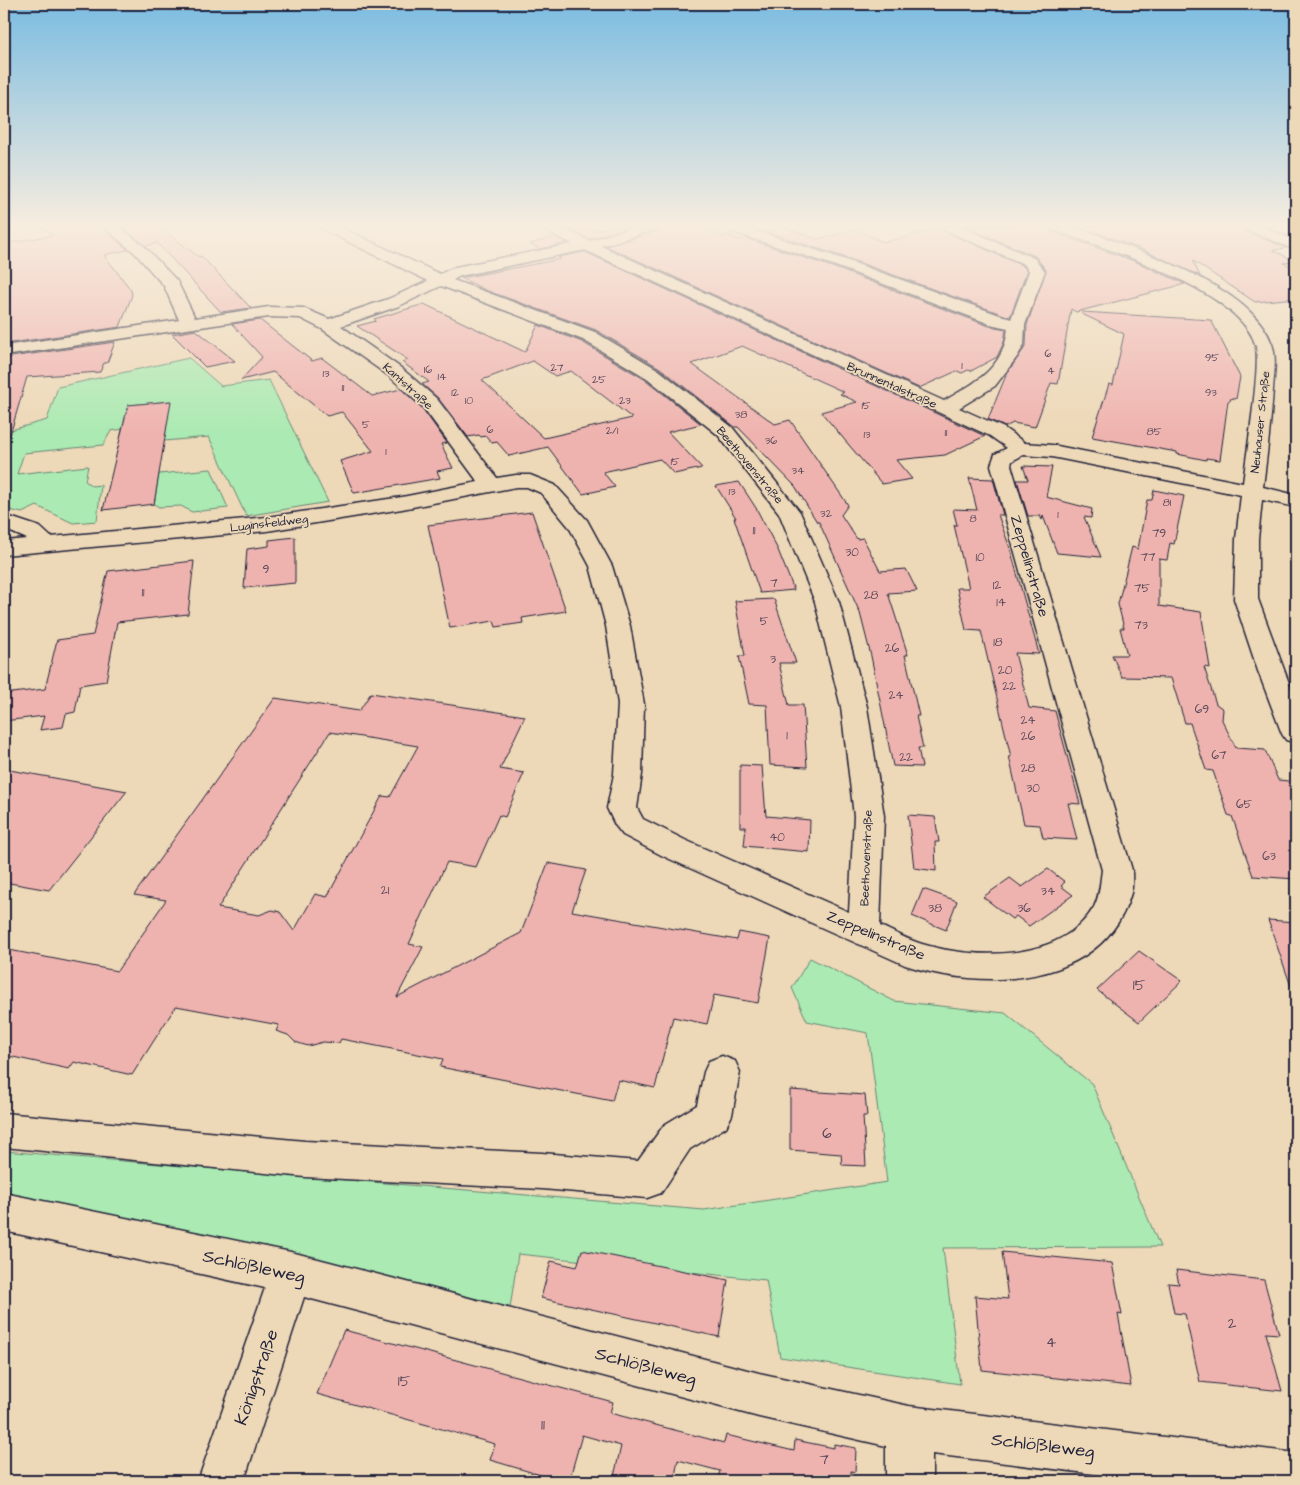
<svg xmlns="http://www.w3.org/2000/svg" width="1300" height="1485" font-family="'Architects Daughter',sans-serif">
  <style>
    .green { fill: #abeab2; stroke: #668676 }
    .building { fill: #efb3af; stroke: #22223b; fill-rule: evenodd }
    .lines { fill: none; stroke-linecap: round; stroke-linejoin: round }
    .minor-casing { stroke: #22223b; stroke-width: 3 }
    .minor { fill: #edd8b7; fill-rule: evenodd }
    .labels { text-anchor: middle; stroke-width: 4; stroke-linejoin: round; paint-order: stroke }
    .far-number-label { font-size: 11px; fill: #554658 }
    .far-street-label { font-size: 12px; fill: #22223b; stroke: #edd8b7 }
    .number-label { font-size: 12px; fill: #554658 }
    .street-label { font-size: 15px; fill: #22223b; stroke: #edd8b7 }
    .near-number-label { font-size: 15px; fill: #554658 }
    .near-street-label { font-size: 18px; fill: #22223b; stroke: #edd8b7 }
  </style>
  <rect width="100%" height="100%" fill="#edd8b7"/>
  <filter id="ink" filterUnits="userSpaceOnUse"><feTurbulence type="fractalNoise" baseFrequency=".02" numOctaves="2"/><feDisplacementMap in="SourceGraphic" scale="10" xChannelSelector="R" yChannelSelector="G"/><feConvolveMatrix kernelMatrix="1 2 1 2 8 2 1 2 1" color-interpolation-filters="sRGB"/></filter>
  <g filter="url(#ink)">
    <path class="green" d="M189 358 221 386 269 380 328 502 246 516 209 437 164 441 170 401 129 405 123 429 111 431 103 445 24 453 17 474 88 466 85 481 92 486 101 485 97 521 73 523 37 506 22 513 10 510 4 511V432L47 420 58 387Z
      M211 469 228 508 192 512 181 506 159 507 154 504 159 474Z
      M810 958 894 1001 1005 1013 1092 1084 1160 1247 943 1248 960 1384 780 1357 766 1280 518 1254 510 1308 4 1194V1151L704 1210 887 1182 868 1033 807 1021 792 988Z"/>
    <path class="building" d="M40 226H100L128 250 104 255 131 290 132 295 120 327 4 344V244L53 235Z
      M121 226H158L199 257 201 256 251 308 221 312 157 243 146 246Z
      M613 226H631L589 239 573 231 586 227 594 231Z
      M677 226H695L723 237 729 235 739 240 745 238 832 267 989 326 1006 329 1004 342 997 357 971 371 968 370 962 373 957 371 919 388 606 246Z
      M963 226H1047L1050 231 1134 261 1185 284 1076 312 1071 309 1058 384 1051 383 1035 427 1013 423 1005 427 988 419 1007 373 1026 346 1027 325 1046 270 1035 256Z
      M1072 226H1241L1244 231 1287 248 1273 250 1295 261 1284 263 1296 269V298L1255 302 1193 261 1200 276 1141 249 1095 232Z
      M1265 226H1296V239Z
      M783 227 817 239 855 230 884 242 940 229 1023 266 1027 271 1010 317 844 257 767 232Z
      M554 237 567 243 540 249 530 244Z
      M585 252 985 436 945 455 896 460 912 479 882 484 821 412 857 402 840 394 844 392 742 346 692 364 775 424 790 420 848 505 841 515 857 539 863 538 880 571 906 569 917 591 888 593 908 655H905L919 716H916L923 748H918L922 767 893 766 871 656 860 613 819 522H817L795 486 738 427H735L660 368 596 330 485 290 461 278 561 259 558 257Z
      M424 304 525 352 538 325 582 342 646 380 701 424 668 432 702 468 674 474 660 459 603 472 615 487 583 494 548 447 509 456 497 442 492 443 486 436 481 437 479 435 468 437 438 398 422 384 429 382 402 362 408 360 357 326 376 321 374 319ZM533 361 555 376 571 371 632 418 544 438 482 380Z
      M1082 312 1211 320 1240 377 1236 399 1231 398 1230 401H1228L1220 460 1206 458V460L1177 454V452L1092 437 1109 384 1113 385 1124 334 1082 314Z
      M260 320 312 361 322 358 372 396 401 389 422 408 447 443 441 444 453 468 437 471 440 478 354 493 340 461 373 451 342 412 327 416 273 372 241 380 262 357 232 324Z
      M196 330 235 361 205 367 172 334Z
      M115 342 107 363H104L100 372 27 377 10 435 4 434V358Z
      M171 401 154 504 103 510 128 405Z
      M1023 466 1052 467 1046 497 1092 509 1091 518 1084 517 1101 557 1057 553 1043 516 1042 520 1040 516H1028L1017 480H1028Z
      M969 478 993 479 1003 515H998L1010 548 1039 654 1015 653 1029 708 1055 711 1080 804 1068 803 1077 840 1043 838 1040 825 1024 824 1009 756 1011 757 981 631 966 630 957 588H969L954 525H957L953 509 977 510Z
      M739 482 756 508 778 550 794 590 760 593 734 518H736L716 486Z
      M1154 490 1184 496 1174 544 1170 543 1167 560 1159 559V606L1201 612 1210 668 1204 667 1216 704 1223 709 1222 720 1236 748 1265 750 1278 780 1288 781 1296 801V879L1253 876 1232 816 1228 815 1213 771 1206 770 1190 723H1185L1171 678 1122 677 1112 655H1127L1120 628H1124L1118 604 1132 547 1138 549 1147 500H1152Z
      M532 512 566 611 522 618 523 623 496 627 494 621 450 628 428 525Z
      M295 537V583L244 588 247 549 269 546V540Z
      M194 561 188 614 117 622 106 681 80 685 75 712 66 714 63 727 40 730 44 716 4 721V694L45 689 57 640 93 635 108 571Z
      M774 599 796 663H779L789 705H803L807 767 770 765 767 705 749 704 739 656H745L735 601Z
      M371 693 525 716 500 769 524 773 505 817 499 815 476 867 447 862 409 944 423 947 397 997 521 933 548 863 586 870 572 911 737 940 739 932 770 938 758 1003 714 995 707 1024 673 1017 655 1088 618 1080 612 1101 440 1067 443 1059 341 1039 339 1043 323 1042 308 1046 295 1042 288 1035 276 1031 279 1025 176 1006 132 1075 74 1062 69 1069 4 1055V949L117 971 166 900 134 895 275 698 359 711ZM330 732 418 746 390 797 382 796 327 897 315 894 294 931 280 912 272 910 259 915 218 908Z
      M740 765 762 766 766 816 810 820 809 852 744 846 746 827H740Z
      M4 769 127 791 49 890 4 882Z
      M908 815 935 817 939 842H935L936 871 914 868Z
      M1048 869 1065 882 1061 886 1073 895 1029 926 1016 916 1012 919 983 897 1010 878 1022 887Z
      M923 889 957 901 946 930 912 916Z
      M1268 920 1296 922V991L1293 992Z
      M1139 951 1182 981 1139 1022 1097 990Z
      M790 1090 865 1095 867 1116H863L866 1166 842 1165 841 1154 790 1150Z
      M582 1250 728 1280 719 1337 541 1298 551 1261 577 1267Z
      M1002 1252 1112 1263 1122 1315 1118 1314 1131 1386 982 1370 975 1296 1008 1299Z
      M1176 1270 1264 1280 1279 1334 1266 1333 1282 1391 1200 1382 1185 1314 1174 1313 1168 1283 1179 1284Z
      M344 1330 613 1402 610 1413 724 1443 726 1435 794 1451 795 1440 834 1448V1444L856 1448 855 1472 851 1471V1481H717L720 1471 678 1460 674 1481H613L621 1446 582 1435 569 1481H561L490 1460 495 1444 317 1394Z"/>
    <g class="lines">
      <g class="minor-casing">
        <path id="minor" d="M102 226H118L144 246 177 281 195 318 269 307 303 308 329 319 388 299 428 281 322 229 320 226H338L440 274 455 267 573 244 542 229 540 226H558L589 241 638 226H659L657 229 601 246 944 401C976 382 1004 369 1008 328L990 324 833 265 724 229 722 226H741L843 259 1011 319 1029 271 1024 264 942 229 940 226H959L1034 258 1045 271 1025 325 1024 345 1017 357 995 386 959 408 1004 428 1025 443 1052 445 1243 483C1247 452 1252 420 1255 389 1256 375 1258 361 1256 347 1243 290 1101 247 1051 229L1049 226C1074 224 1098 235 1121 244 1167 261 1255 294 1272 344 1277 358 1274 374 1273 389 1271 422 1267 455 1263 487L1296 495V507L1262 500 1258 539V599L1296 702V743L1286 740 1282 734 1258 671 1234 599 1236 539 1241 495 1052 457 1023 455 1012 461 1011 465 1132 870C1132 877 1133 886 1131 893 1104 988 983 991 905 965L663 856 623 835 615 825 607 808 614 774 618 704 606 626 590 566 569 527 541 493 527 487H516L402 509 267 531 4 555V541L27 539 4 529V515L40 527 51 537 267 517 402 497 478 482 423 407 389 376 322 329 300 318 269 317 4 356V346L179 320 164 286 134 252ZM585 250 990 436 1007 448 995 454 991 465 1102 870C1100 883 1100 895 1094 907 1062 962 975 960 922 944 908 940 894 932 880 926L884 816 867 707 839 602 800 512 732 427 659 370 595 332 453 280 460 276ZM441 286 583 340 647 378 718 435 779 513 815 602 841 707 854 816 849 912 685 840 643 819 637 808 642 774 644 704 630 626 612 566 587 520 555 485 530 475H516L497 478 437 399 401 368 341 326 399 306Z
          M1243 226H1261L1296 241V250L1245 229Z
          M722 1056 735 1061 740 1072 732 1115 726 1127 690 1149 661 1193 647 1198 542 1189 305 1177 4 1147V1113L305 1141 542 1153 638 1161 664 1125 697 1105 704 1072 709 1061Z
          M4 1193 291 1252 759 1373 909 1406 1296 1453V1481H1151L932 1454V1481H886V1446L759 1417 304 1297 244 1481H198L265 1288 4 1231Z"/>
      </g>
      <use href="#minor" class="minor"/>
    </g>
  </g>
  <linearGradient id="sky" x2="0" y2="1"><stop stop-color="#7bbce1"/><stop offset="0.52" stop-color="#f7eddf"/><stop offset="1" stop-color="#f7eddf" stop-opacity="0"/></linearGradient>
  <rect width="1300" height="434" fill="url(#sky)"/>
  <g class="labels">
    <g class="far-number-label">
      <text x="1048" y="357">6</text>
      <text x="1212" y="361">95</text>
      <text x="962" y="369">1</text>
      <text x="557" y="371">27</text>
      <text x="428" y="373">16</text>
      <text x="1051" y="374">4</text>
      <text x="326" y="377">13</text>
      <text x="442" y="380">14</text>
      <text x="599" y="383">25</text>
      <text x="343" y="391">11</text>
      <text x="455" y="396">12</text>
      <text x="1211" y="396">93</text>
      <text x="469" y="404">10</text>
      <text x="625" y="404">23</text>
      <text x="866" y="409">15</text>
      <text x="741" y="418">38</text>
      <text x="366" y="428">5</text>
      <text x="490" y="433">6</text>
      <text x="612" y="434">2/1</text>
      <text x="1154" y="435">85</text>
      <text x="946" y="436">11</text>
      <text x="867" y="438">13</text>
      <text x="771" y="444">36</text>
      <text x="386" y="455">1</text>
      <text x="675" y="465">15</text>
      <text x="798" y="474">34</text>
      <text x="732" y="495">13</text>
      <text x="1167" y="506">81</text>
      <text x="826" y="517">32</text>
      <text x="1058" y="518">1</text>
      <text x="973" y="522">8</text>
    </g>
    <g class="far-street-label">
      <text transform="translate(892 385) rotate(24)" y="4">Brunnentalstraße</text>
      <text transform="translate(408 386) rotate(42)" y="4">Kantstraße</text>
      <text transform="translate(1260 422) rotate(-84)" y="4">Neuhauser Straße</text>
      <text transform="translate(750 465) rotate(50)" y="4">Beethovenstraße</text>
      <text transform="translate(269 523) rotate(-7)" y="4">Luginsfeldweg</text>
      <text transform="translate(866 858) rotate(-88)" y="4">Beethovenstraße</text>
    </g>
    <g class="number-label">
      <text x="754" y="534">11</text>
      <text x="1159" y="537">79</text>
      <text x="852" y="556">30</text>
      <text x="980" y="561">10</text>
      <text x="1148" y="561">77</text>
      <text x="266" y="573">9</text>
      <text x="774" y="587">7</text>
      <text x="997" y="589">12</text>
      <text x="1142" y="592">75</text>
      <text x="143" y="596">11</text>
      <text x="871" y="599">28</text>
      <text x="1001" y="606">14</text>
      <text x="764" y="625">5</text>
      <text x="1141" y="629">73</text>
      <text x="998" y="646">18</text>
      <text x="892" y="652">26</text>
      <text x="773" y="663">3</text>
      <text x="1005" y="674">20</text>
      <text x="1009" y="690">22</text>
      <text x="896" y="699">24</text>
      <text x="1202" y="713">69</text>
      <text x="1028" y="724">24</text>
      <text x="787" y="739">1</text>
      <text x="1028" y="740">26</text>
      <text x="1219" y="759">67</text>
      <text x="906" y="761">22</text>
      <text x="1028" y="772">28</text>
      <text x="1033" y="792">30</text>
      <text x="1244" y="808">65</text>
      <text x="777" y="841">40</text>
      <text x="1269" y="860">63</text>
      <text x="385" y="894">21</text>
      <text x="1048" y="895">34</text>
      <text x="935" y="912">38</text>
      <text x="1024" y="912">36</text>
    </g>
    <g class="street-label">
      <text transform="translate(1030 566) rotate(74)" y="5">Zeppelinstraße</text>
      <text transform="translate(876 935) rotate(23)" y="5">Zeppelinstraße</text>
    </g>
    <g class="near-number-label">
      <text x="1139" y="990">15</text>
      <text x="827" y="1138">6</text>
      <text x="1232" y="1328">2</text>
      <text x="1051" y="1347">4</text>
      <text x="404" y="1386">15</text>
      <text x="543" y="1430">11</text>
      <text x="824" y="1464">7</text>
    </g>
    <g class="near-street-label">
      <text transform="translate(254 1266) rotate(12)" y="6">Schlößleweg</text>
      <text transform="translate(646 1366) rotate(15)" y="6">Schlößleweg</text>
      <text transform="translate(256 1377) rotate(-71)" y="6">Königstraße</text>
      <text transform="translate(1043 1445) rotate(7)" y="6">Schlößleweg</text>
    </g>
  </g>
  <rect width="1300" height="1485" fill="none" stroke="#edd8b7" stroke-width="20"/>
  <rect x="10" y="10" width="1280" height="1465" fill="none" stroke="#22223b" stroke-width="2" filter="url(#ink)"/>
</svg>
